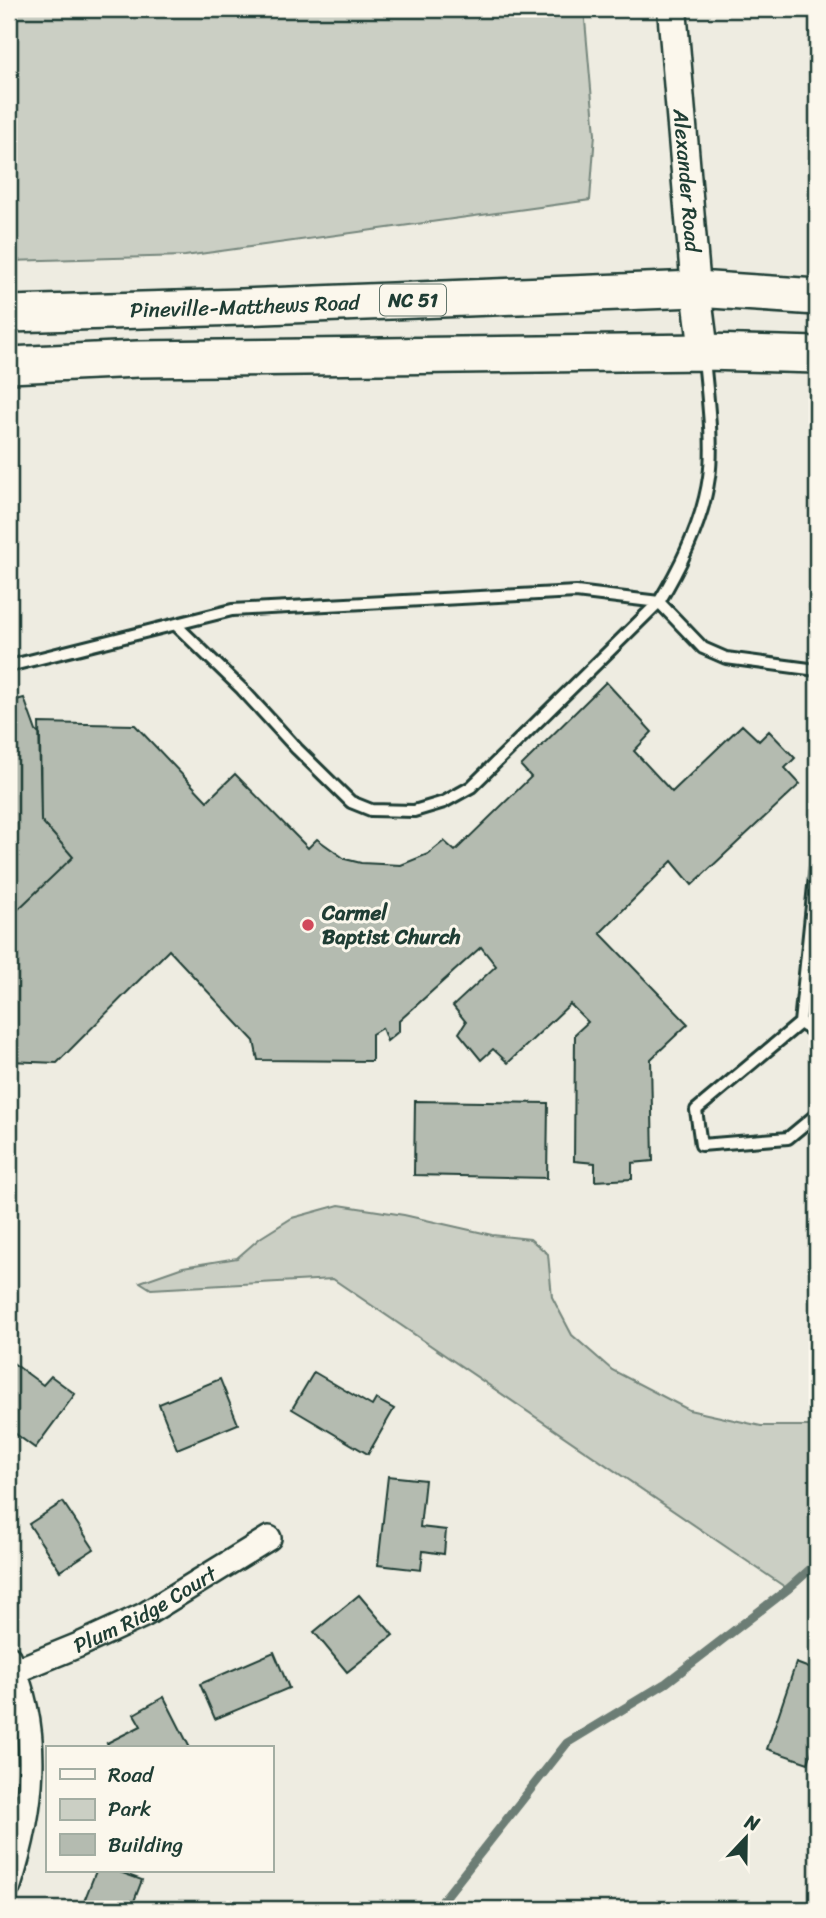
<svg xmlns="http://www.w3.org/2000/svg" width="826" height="1918" font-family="Sriracha,sans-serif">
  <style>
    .green { fill: #cbcfc4; stroke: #75867c; stroke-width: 2 }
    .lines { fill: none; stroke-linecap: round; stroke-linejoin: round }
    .stream { stroke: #6c7d74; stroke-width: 9 }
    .building { fill: #b4bbb0; stroke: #1f3d34; stroke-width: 2 }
    .service-casing { stroke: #1f3d34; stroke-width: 16 }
    .minor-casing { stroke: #1f3d34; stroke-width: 28 }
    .tertiary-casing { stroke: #1f3d34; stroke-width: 33 }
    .primary-casing { stroke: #1f3d34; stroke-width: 40 }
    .service { stroke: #fbf7ec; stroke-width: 10 }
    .minor { stroke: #fbf7ec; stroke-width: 23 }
    .tertiary { stroke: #fbf7ec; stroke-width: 28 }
    .primary { stroke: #fbf7ec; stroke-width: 35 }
    .poi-dot { fill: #d1495b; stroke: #fbf7ec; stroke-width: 2.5 }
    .labels { text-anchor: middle; stroke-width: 6; stroke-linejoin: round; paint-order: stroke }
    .shield { fill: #fbf7ec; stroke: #61756b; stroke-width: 2 }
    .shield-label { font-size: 19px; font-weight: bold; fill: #1f3d34 }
    .street-label { font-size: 21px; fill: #1f3d34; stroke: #fbf7ec }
    .poi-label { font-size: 21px; font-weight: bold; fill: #1f3d34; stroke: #fbf7ec; text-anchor: start }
  </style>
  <rect width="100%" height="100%" fill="#eeece1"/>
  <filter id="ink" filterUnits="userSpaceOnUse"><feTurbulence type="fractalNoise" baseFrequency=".0143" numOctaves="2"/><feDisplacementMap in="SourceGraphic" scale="14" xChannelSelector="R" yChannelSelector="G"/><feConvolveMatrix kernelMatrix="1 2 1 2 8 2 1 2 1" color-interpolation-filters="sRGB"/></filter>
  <g filter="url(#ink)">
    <path class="green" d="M9 9H584L595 134 590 200 185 256 9 261Z
      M339 1205 404 1215 492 1235 530 1239 548 1254 552 1297 572 1335 612 1370 689 1410 761 1426H817V1564L788 1589 333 1279 151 1289 140 1282 183 1267 237 1258 260 1238 292 1218Z"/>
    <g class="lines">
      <path class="stream" d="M436 1909 567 1743 666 1683 788 1589 817 1563"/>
    </g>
    <path class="building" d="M606 682 652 732 634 751 672 792 742 725 759 741 769 731 795 758 785 768 800 784 692 885 672 861 600 933 688 1024 651 1059 653 1161 632 1163V1179L595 1181V1163L574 1161 575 1034 588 1022 570 1004 508 1063 493 1049 481 1060 459 1033 466 1022 453 1006 496 966 481 947 399 1021V1031L387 1041 382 1028 372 1034V1061L258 1060 254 1041 169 950 57 1063 9 1061V918L73 857 41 820 39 723 135 725 207 801 235 774 308 848 317 839 345 859 361 863 401 865 428 854 444 841 455 851 531 777 521 766Z
      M24 698 36 731 40 735 41 820 73 857 9 918V702Z
      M415 1101 548 1103 547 1178 414 1175Z
      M9 1360 43 1385 51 1376 75 1394 35 1448 9 1429Z
      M314 1372 372 1406 376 1399 394 1409 368 1454 292 1409Z
      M220 1379 238 1424 177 1449 159 1404Z
      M388 1476 425 1480 420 1527 446 1530 444 1554 423 1551 421 1570 378 1565Z
      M63 1502 94 1549 60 1571 29 1524Z
      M359 1595 393 1635 347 1672 314 1632Z
      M274 1652 289 1688 215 1719 200 1684Z
      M796 1663 817 1671V1736L808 1763 767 1749Z
      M164 1697 190 1748H110L107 1743 141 1726 134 1714Z
      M96 1871H117L142 1880 131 1909H81Z"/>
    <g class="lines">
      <g class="service-casing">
        <path id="service" d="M176 625 242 689 297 749 351 802 371 810 414 811 444 802 471 787 659 602C682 564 703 521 709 477 714 444 707 393 704 358
          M9 666 232 610 576 592 659 602 703 648 726 658 817 670
          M800 1023 817 856
          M817 1034 800 1023 696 1110 701 1145 788 1138 817 1114"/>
      </g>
      <g class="minor-casing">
        <g id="minor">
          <path id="s1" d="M15 1671 79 1645 144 1615 269 1538"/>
          <path d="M9 1886C33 1810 43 1732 9 1658"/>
        </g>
      </g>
      <g class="tertiary-casing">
        <g id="tertiary">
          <path id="s2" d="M672 9 696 289 704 352"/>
        </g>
      </g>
      <g class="primary-casing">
        <g id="primary">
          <path id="s3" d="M9 314 242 307 696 289 817 297"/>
          <path d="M9 365 138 359 704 352 817 355"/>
        </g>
      </g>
      <use href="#service" class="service"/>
      <use href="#minor" class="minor"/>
      <use href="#tertiary" class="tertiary"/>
      <use href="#primary" class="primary"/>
    </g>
  </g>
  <circle class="poi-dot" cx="308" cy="925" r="7"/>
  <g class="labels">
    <rect class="shield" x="380" y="284.5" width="66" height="31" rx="5"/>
    <g class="shield-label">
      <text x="413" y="307">NC 51</text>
    </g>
    <g class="street-label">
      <text dy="7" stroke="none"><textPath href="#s2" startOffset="172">Alexander Road</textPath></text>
      <text dy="7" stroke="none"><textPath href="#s3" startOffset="236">Pineville-Matthews Road</textPath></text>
      <text dy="7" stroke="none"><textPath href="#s1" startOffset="144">Plum Ridge Court</textPath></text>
    </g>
    <g class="poi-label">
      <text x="322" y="920">Carmel<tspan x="322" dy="24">Baptist Church</tspan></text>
    </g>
  </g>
  <rect width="826" height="1918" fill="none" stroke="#fbf7ec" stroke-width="35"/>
  <rect x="18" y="18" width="791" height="1883" fill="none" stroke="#1f3d34" stroke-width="2.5" filter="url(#ink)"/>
  <rect x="46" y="1746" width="228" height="126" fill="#fbf7ec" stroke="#a3ada2" stroke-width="2"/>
  <rect x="60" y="1769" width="35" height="10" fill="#fbf7ec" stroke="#a3ada2" stroke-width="2"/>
  <text x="108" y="1782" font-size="21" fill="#1f3d34">Road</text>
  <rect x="60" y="1799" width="35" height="21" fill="#cbcfc4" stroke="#a3ada2" stroke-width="2"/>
  <text x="108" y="1816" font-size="21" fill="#1f3d34">Park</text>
  <rect x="60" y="1834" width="35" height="21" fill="#b4bbb0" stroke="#a3ada2" stroke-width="2"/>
  <text x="108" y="1852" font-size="21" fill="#1f3d34">Building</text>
  <g transform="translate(746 1838) rotate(22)" stroke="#fbf7ec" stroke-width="5" paint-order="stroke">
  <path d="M0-5L12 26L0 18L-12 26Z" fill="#1f3d34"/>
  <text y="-10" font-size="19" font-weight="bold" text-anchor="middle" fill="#1f3d34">N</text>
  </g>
</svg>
